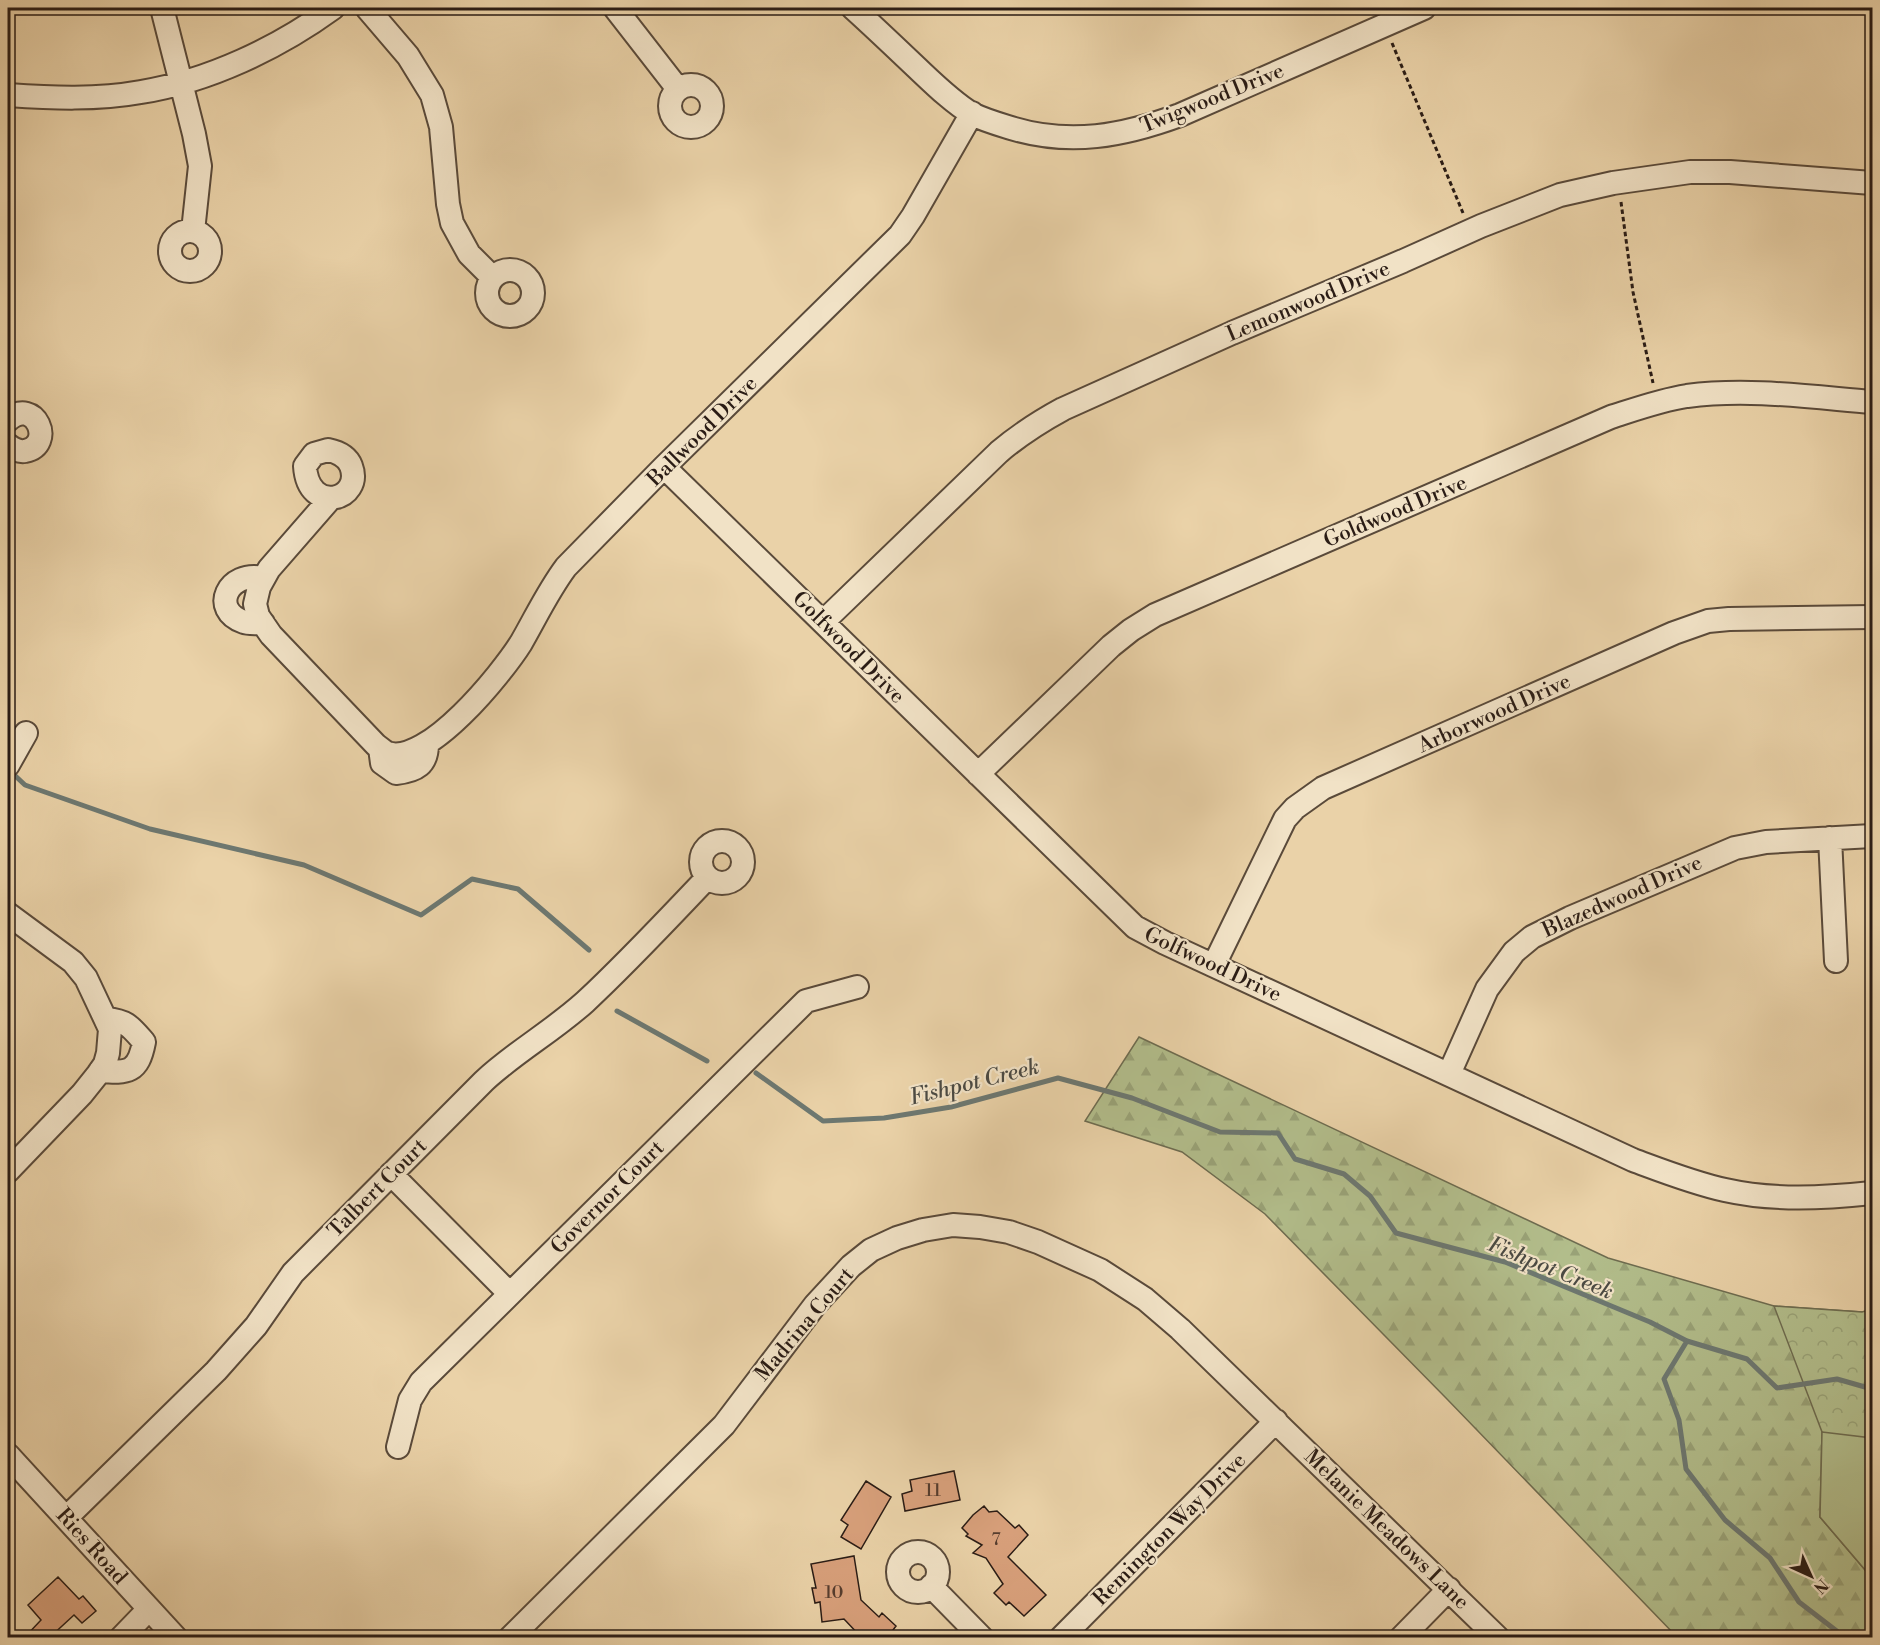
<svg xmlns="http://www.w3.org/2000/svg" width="1880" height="1645" font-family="'Libre Bodoni',serif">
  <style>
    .forest { fill: url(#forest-firs); stroke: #6e6c50; stroke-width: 1.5 }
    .park { fill: url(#park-crowns); stroke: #6e6c50; stroke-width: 1.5 }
    .pitch { fill: #b2bd8b; stroke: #6e6c50; stroke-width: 1.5 }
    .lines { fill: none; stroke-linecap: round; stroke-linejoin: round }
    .stream { stroke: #6d7871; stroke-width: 5 }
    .building { fill: #d8a07b; stroke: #2a1c15; stroke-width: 1.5 }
    .minor-casing { stroke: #5a4a3a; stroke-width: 26 }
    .path { stroke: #2a1c15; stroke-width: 3; stroke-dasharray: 4.5 3; stroke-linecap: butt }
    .minor { stroke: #f1e2c6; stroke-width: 22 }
    .labels { text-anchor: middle; stroke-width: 4.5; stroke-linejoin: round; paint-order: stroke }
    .number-label { font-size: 18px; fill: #563d2e }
    .street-label { font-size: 21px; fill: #2a1c15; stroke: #f1e2c6 }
    .water-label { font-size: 22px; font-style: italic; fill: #4b4a43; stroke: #f1e2c6 }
  </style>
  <defs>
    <pattern id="forest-firs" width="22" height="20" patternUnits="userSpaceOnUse" patternTransform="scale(1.5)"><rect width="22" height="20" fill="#b2bd8b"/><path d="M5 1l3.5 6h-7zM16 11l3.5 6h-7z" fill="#99a277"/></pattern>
    <pattern id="park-crowns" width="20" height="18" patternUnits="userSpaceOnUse" patternTransform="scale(1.5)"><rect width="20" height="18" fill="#b2bd8b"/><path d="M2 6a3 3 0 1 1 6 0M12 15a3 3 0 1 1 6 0" fill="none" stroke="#99a277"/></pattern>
  </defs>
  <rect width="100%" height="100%" fill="#ead2a8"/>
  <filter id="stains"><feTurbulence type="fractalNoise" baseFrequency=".00333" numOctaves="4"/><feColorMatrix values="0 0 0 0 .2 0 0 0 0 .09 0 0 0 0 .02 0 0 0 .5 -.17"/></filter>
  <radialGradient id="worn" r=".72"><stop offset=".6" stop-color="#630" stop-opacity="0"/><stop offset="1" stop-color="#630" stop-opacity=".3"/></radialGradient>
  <path class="forest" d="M1139 1037 1608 1258 1774 1306 1862 1312 1820 1517 1872 1578V1637H1677L1446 1398 1265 1214 1182 1152 1085 1121Z"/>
  <path class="park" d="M1774 1306 1862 1312 1872 1309V1578L1820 1517 1822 1432Z"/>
  <path class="pitch" d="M1822 1432 1872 1438V1578L1820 1517Z"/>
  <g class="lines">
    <path class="stream" d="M92 8 109 9 114 8
      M9 770 25 785 150 829 304 865 421 915 472 879 518 889 589 950
      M617 1011 707 1061
      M756 1073 823 1121 884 1118 951 1107 1058 1078 1132 1098 1220 1132 1278 1133 1295 1159 1344 1174 1370 1196 1396 1233 1505 1262 1650 1322 1687 1341 1747 1359 1777 1388 1837 1379 1872 1389
      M1687 1341 1664 1379 1679 1420 1686 1469 1725 1520 1770 1558 1799 1602 1838 1632 1836 1638"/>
  </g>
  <path class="building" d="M954 1471 960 1500 905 1511 902 1494 912 1491 910 1480Z
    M866 1481 891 1497 861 1549 841 1537 848 1525 841 1520Z
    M984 1506 989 1512 997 1511 1015 1528 1019 1525 1028 1535 1008 1557 1046 1595 1024 1616 1009 1602 1006 1605 994 1593 1003 1584 986 1558 973 1553 982 1545 966 1536 968 1534 962 1528 973 1515Z
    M854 1556 861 1600 879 1617 882 1613 896 1626 893 1630 901 1638H862L844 1619 822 1622 820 1602 815 1603 812 1588H816L811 1564Z
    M58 1577 79 1599 83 1596 96 1611 82 1623 74 1615 49 1638H24L41 1620 28 1605Z"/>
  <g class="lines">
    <g class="minor-casing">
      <path id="minor" d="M162 8 194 134 200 166 193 231
        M367 8 408 56 432 95 441 127 448 204 452 223 469 254 492 277
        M615 8 678 89
        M853 8C874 27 895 47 916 67 933 83 952 102 972 114 984 120 998 124 1011 128 1070 146 1123 136 1180 115L1424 8
        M670 106a21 21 0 1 1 42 0a21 21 0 1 1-42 0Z
        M8 95C52 98 97 100 141 92 209 81 278 48 333 8
        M170 251a20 20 0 1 1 40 0a20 20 0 1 1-40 0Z
        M487 293a23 23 0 1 1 46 0a23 23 0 1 1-46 0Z
        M8 420C35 396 56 445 25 451 18 452 13 449 8 445
        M328 450C338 452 347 456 351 466 364 500 308 516 305 466L314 454Z
        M664 467 1135 927 1165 943 1633 1160C1663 1171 1693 1183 1725 1190 1774 1201 1824 1198 1872 1193
        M330 499 269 569 259 587 255 604 258 616 271 635 376 745C379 747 383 751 387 753 427 767 502 673 521 643 536 617 548 591 566 567L664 467 900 235 913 216 972 113
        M824 621 999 452C1019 435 1039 422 1063 409L1232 333 1403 261 1481 226 1560 195 1613 183 1690 172H1730L1872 183
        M263 623C257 623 249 624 244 622 209 610 228 570 263 578
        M380 748 382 763 396 773C416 771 427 765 427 744
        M8 765 26 733
        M978 774 1111 646 1131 630 1155 615 1611 417C1636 409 1661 400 1687 396 1748 388 1811 397 1872 402
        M1830 838 1836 961
        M701 862a21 21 0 1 1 42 0a21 21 0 1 1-42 0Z
        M8 914 73 962 86 978 110 1029 108 1053 105 1064 98 1074 82 1094 8 1171
        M1214 965 1285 819 1295 808 1323 788 1674 633 1708 621 1729 619 1872 617
        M100 1071C128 1073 138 1073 144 1042 130 1026 127 1021 106 1019
        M1449 1074 1487 989 1514 952 1532 937 1570 918 1735 848 1766 842 1872 836
        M391 1174 509 1293
        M398 1447 410 1400 421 1382 806 1001 857 987
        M8 1455 176 1638
        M66 1518 216 1371 256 1326 293 1273 484 1081C515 1052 553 1031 585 1002 627 963 667 920 707 878
        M898 1572a20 20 0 1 1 40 0a20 20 0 1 1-40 0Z
        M931 1586 982 1638
        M121 1638 149 1609
        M510 1638 724 1425 815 1305 851 1266 871 1250 897 1238 923 1230 953 1225 980 1227 1009 1232 1038 1242 1100 1270 1145 1299 1180 1329 1498 1638
        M1061 1638 1276 1421
        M1401 1638 1449 1589"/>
    </g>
    <path class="path" d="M1392 43 1463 213
      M1621 202 1633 292 1653 383"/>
    <use href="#minor" class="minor"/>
  </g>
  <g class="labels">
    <g class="number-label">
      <text x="933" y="1496">11</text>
      <text x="996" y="1545">7</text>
      <text x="834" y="1598">10</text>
    </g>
    <g class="street-label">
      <text transform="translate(1212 98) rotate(-22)" y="7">Twigwood Drive</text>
      <text transform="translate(1308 301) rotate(-23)" y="7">Lemonwood Drive</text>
      <text transform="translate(702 431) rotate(-45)" y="7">Ballwood Drive</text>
      <text transform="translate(1395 511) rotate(-23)" y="7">Goldwood Drive</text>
      <text transform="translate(849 647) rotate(45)" y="7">Golfwood Drive</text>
      <text transform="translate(1494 713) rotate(-24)" y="7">Arborwood Drive</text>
      <text transform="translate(1622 896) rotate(-24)" y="7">Blazedwood Drive</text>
      <text transform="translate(1213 964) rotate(25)" y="7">Golfwood Drive</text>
      <text transform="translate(377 1188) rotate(-45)" y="7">Talbert Court</text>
      <text transform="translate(607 1197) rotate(-45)" y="7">Governor Court</text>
      <text transform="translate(804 1324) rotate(-50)" y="7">Madrina Court</text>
      <text transform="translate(1169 1529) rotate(-45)" y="7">Remington Way Drive</text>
      <text transform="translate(1387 1529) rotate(44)" y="7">Melanie Meadows Lane</text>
      <text transform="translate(92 1546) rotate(48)" y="7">Ries Road</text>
    </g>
    <g class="water-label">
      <text transform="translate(974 1081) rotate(-14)" y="8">Fishpot Creek</text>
      <text transform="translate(1551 1267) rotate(22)" y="8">Fishpot Creek</text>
    </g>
  </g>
  <rect width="1880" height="1645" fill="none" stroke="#ead2a8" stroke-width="30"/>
  <rect x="9" y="9" width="1862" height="1627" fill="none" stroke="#2a1c15" stroke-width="3"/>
  <rect x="15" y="15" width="1850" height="1615" fill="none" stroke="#2a1c15" stroke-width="1.5"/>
  <g transform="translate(1811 1576) rotate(135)" stroke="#f1e2c6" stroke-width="4.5" paint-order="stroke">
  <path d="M0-4.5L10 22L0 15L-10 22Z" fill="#2a1c15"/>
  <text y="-9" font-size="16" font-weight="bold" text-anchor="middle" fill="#2a1c15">N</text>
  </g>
  <rect width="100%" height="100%" filter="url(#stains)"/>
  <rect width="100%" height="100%" fill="url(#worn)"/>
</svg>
